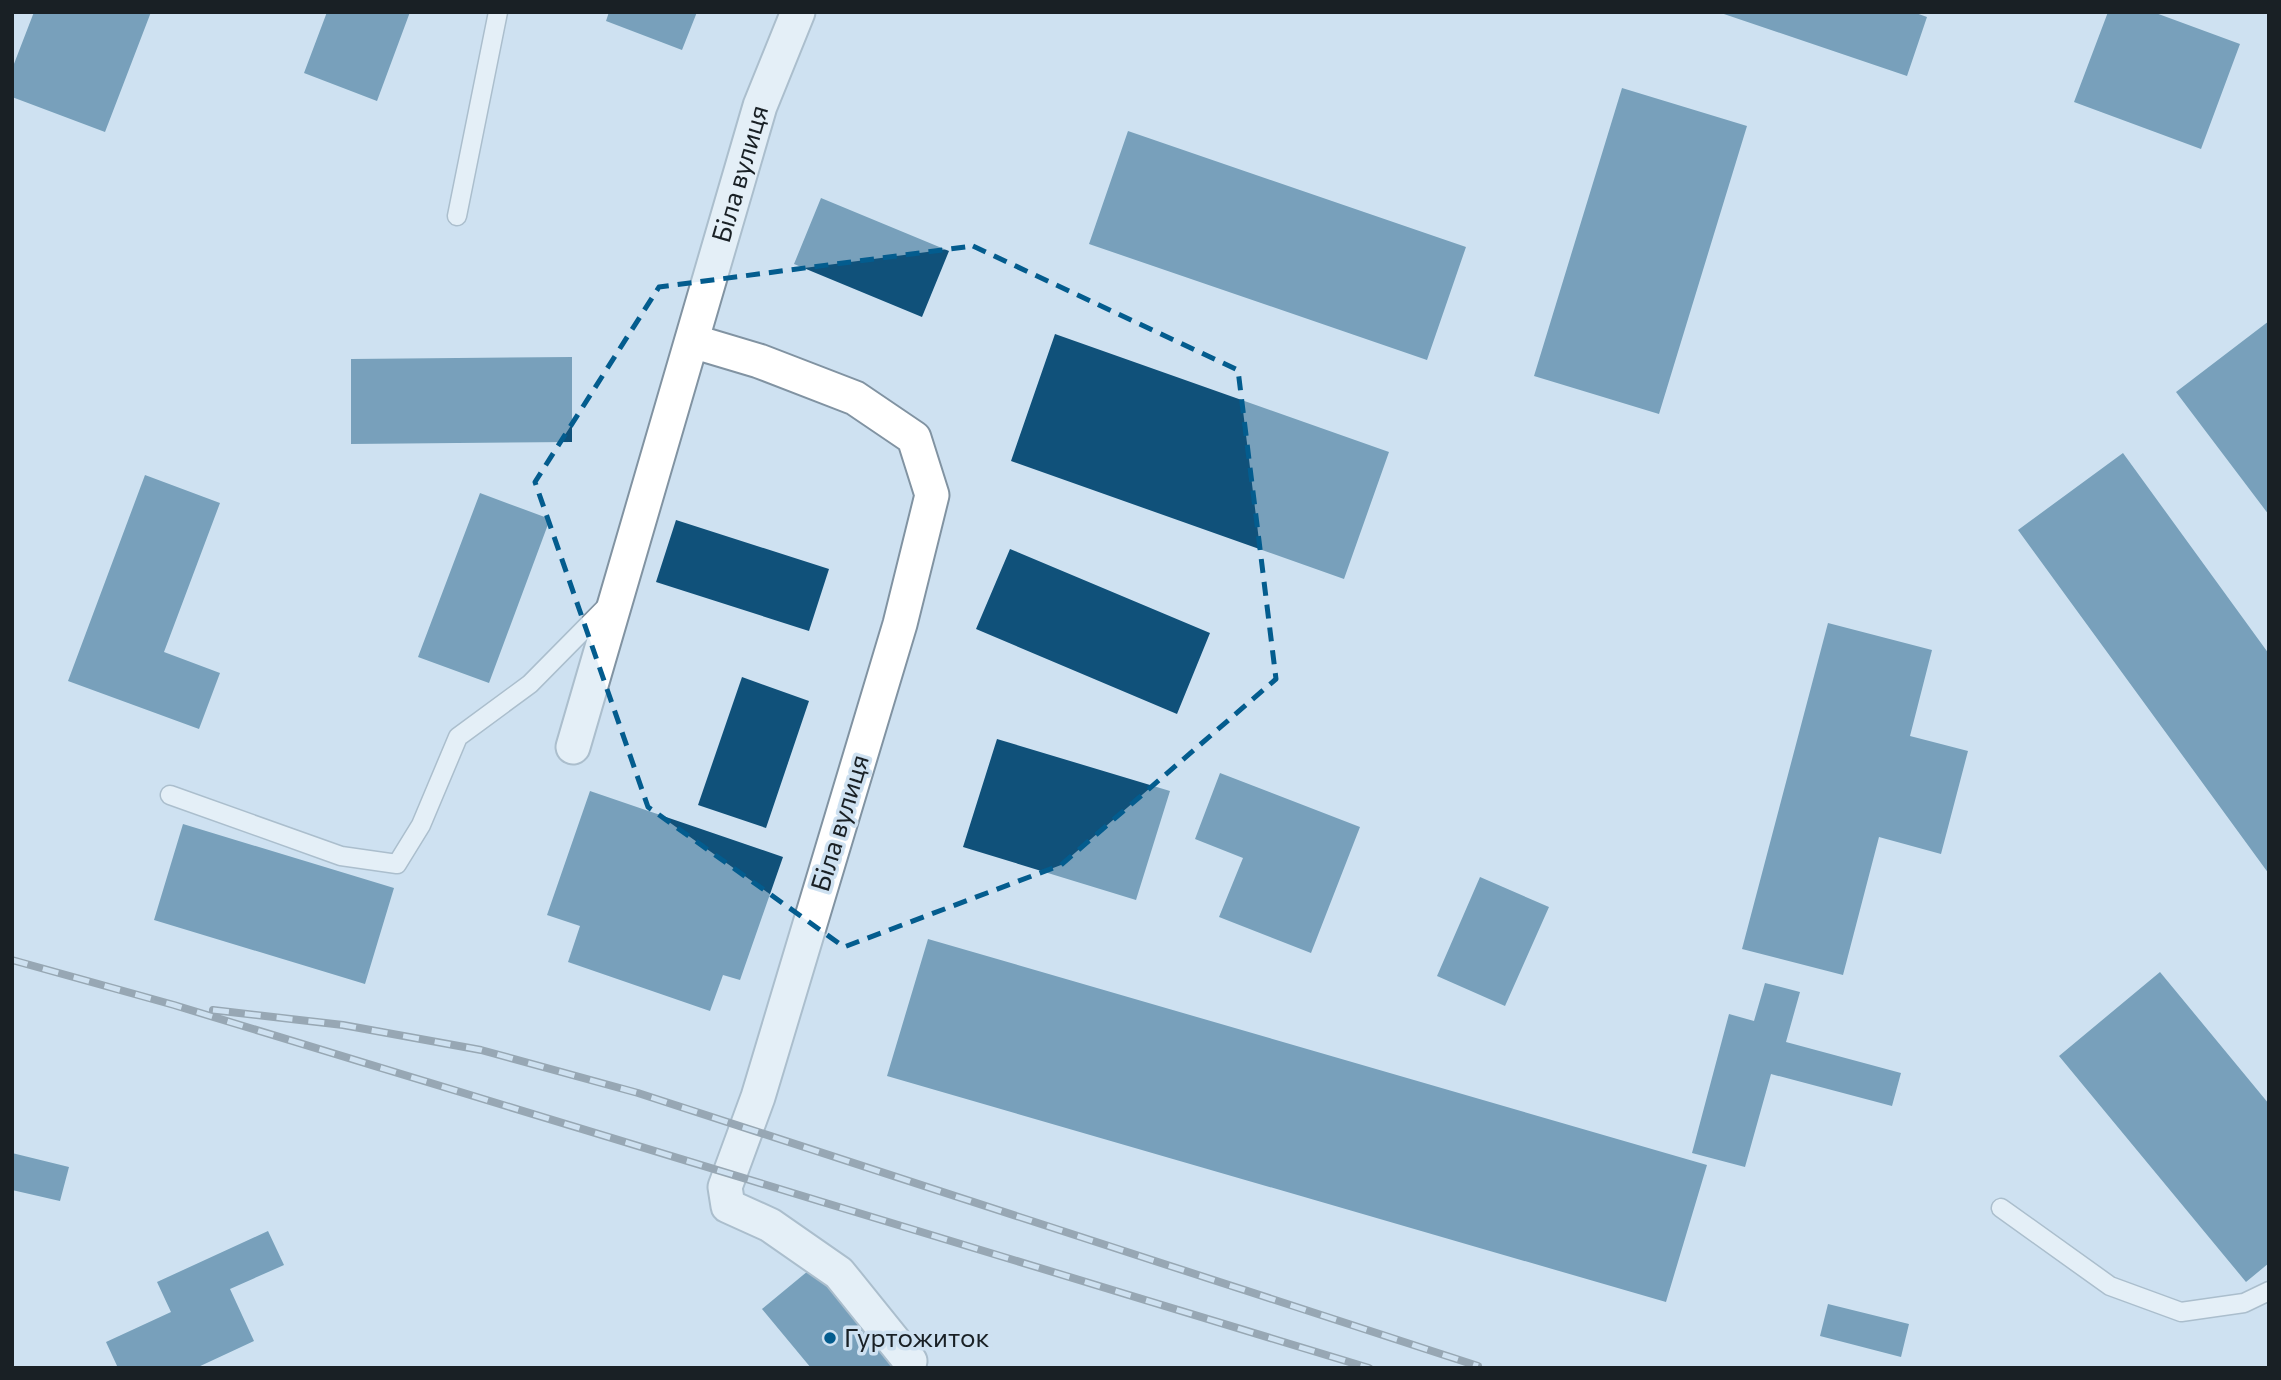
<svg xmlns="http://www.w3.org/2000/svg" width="2281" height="1380" font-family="Commissioner,sans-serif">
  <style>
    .building { fill: #10517a }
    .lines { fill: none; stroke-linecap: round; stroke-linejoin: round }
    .service-casing { stroke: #8193a2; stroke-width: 21 }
    .minor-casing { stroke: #8193a2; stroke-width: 37 }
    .service { stroke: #fff; stroke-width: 18 }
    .minor { stroke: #fff; stroke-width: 33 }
    .rail-casing { stroke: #56616a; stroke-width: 8 }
    .rail { stroke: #cee1f1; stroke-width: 5; stroke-dasharray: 16; stroke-linecap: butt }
    .marked { fill: none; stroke: #035c8e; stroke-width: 5; stroke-dasharray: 14 9; stroke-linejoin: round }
    .poi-dot { fill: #035c8e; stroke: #cee1f1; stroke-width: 2.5 }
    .labels { text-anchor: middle; stroke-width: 7; stroke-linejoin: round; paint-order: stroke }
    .street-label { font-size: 26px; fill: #192025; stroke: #cee1f1 }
    .poi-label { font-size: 26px; fill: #192025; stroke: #cee1f1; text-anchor: start }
  </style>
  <rect width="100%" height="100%" fill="#cee1f1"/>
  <path class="building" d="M34 12H151L105 132 12 97V69Z
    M327 12H410L377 101 304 73Z
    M609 12H697L682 50 606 21Z
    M1718 12H1913L1927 17 1907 76Z
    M2108 12H2153L2240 44 2201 149 2074 102Z
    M1622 88 1747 126 1659 414 1534 376Z
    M1128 131 1466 247 1427 360 1089 244Z
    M821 198 949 251 922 317 794 264Z
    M2269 321V515L2176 392Z
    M1055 334 1389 452 1344 579 1011 461Z
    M572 357V442L351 444V359Z
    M2123 453 2269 654V874L2018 530Z
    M145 475 220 503 164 652 220 673 199 729 68 681Z
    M480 493 550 519 489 683 418 657Z
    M676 520 829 569 809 631 656 582Z
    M1010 549 1210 633 1177 714 976 629Z
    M1828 623 1932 650 1910 736 1968 751 1941 854 1879 837 1843 975 1742 949Z
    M742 677 809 701 766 828 698 805Z
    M997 739 1170 791 1136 900 963 847Z
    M1220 773 1360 827 1311 953 1219 917 1243 858 1195 839Z
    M590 791 783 857 740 980 723 975 710 1011 568 962 580 926 547 915Z
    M183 824 394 888 365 984 154 920Z
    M1480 877 1549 907 1505 1006 1437 976Z
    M928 939 1707 1165 1666 1302 887 1076Z
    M2160 972 2269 1104V1263L2246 1282 2059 1056Z
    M1765 983 1800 992 1786 1042 1901 1073 1892 1106 1771 1074 1745 1167 1692 1153 1729 1014 1754 1021Z
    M12 1153 69 1167 60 1201 12 1190Z
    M268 1231 284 1265 230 1289 254 1341 196 1368H118L106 1342 171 1312 157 1282Z
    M814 1266 897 1368H811L762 1309Z
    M1828 1304 1909 1324 1901 1357 1820 1336Z"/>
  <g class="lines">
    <g class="service-casing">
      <path id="service" d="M457 216 498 12
        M170 795 341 856 397 864 421 825 458 737 530 684 608 605
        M2001 1208 2110 1286 2181 1312 2244 1303 2269 1291"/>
    </g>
    <g class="minor-casing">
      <g id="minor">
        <path d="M692 341 759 361 855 398 914 438 932 495 900 624 758 1097 725 1187 728 1206 770 1225 839 1273 910 1361"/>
        <path id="s1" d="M573 747 760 106 798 12"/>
      </g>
    </g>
    <use href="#service" class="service"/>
    <use href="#minor" class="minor"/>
    <g class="rail-casing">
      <path id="rail" d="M12 960 174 1005 1369 1368
        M213 1010 343 1025 481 1050 638 1093 1478 1366"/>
    </g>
    <use href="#rail" class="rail"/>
  </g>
  <path d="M0 0H2281V1380H0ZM973 246 1238 370 1276 679 1061 865 844 947 648 807 535 482 659 287Z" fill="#cee1f1" fill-opacity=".55" fill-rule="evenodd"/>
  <path class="marked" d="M973 246 1238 370 1276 679 1061 865 844 947 648 807 535 482 659 287Z"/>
  <circle class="poi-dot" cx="830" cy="1338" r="7"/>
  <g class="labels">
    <g class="street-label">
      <text dy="9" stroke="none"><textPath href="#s1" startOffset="597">Біла вулиця</textPath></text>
      <text transform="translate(840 823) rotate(-73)" y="9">Біла вулиця</text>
    </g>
    <g class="poi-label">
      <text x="844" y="1347">Гуртожиток</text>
    </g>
  </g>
  <rect width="2281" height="1380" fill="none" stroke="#192025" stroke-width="28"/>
</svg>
